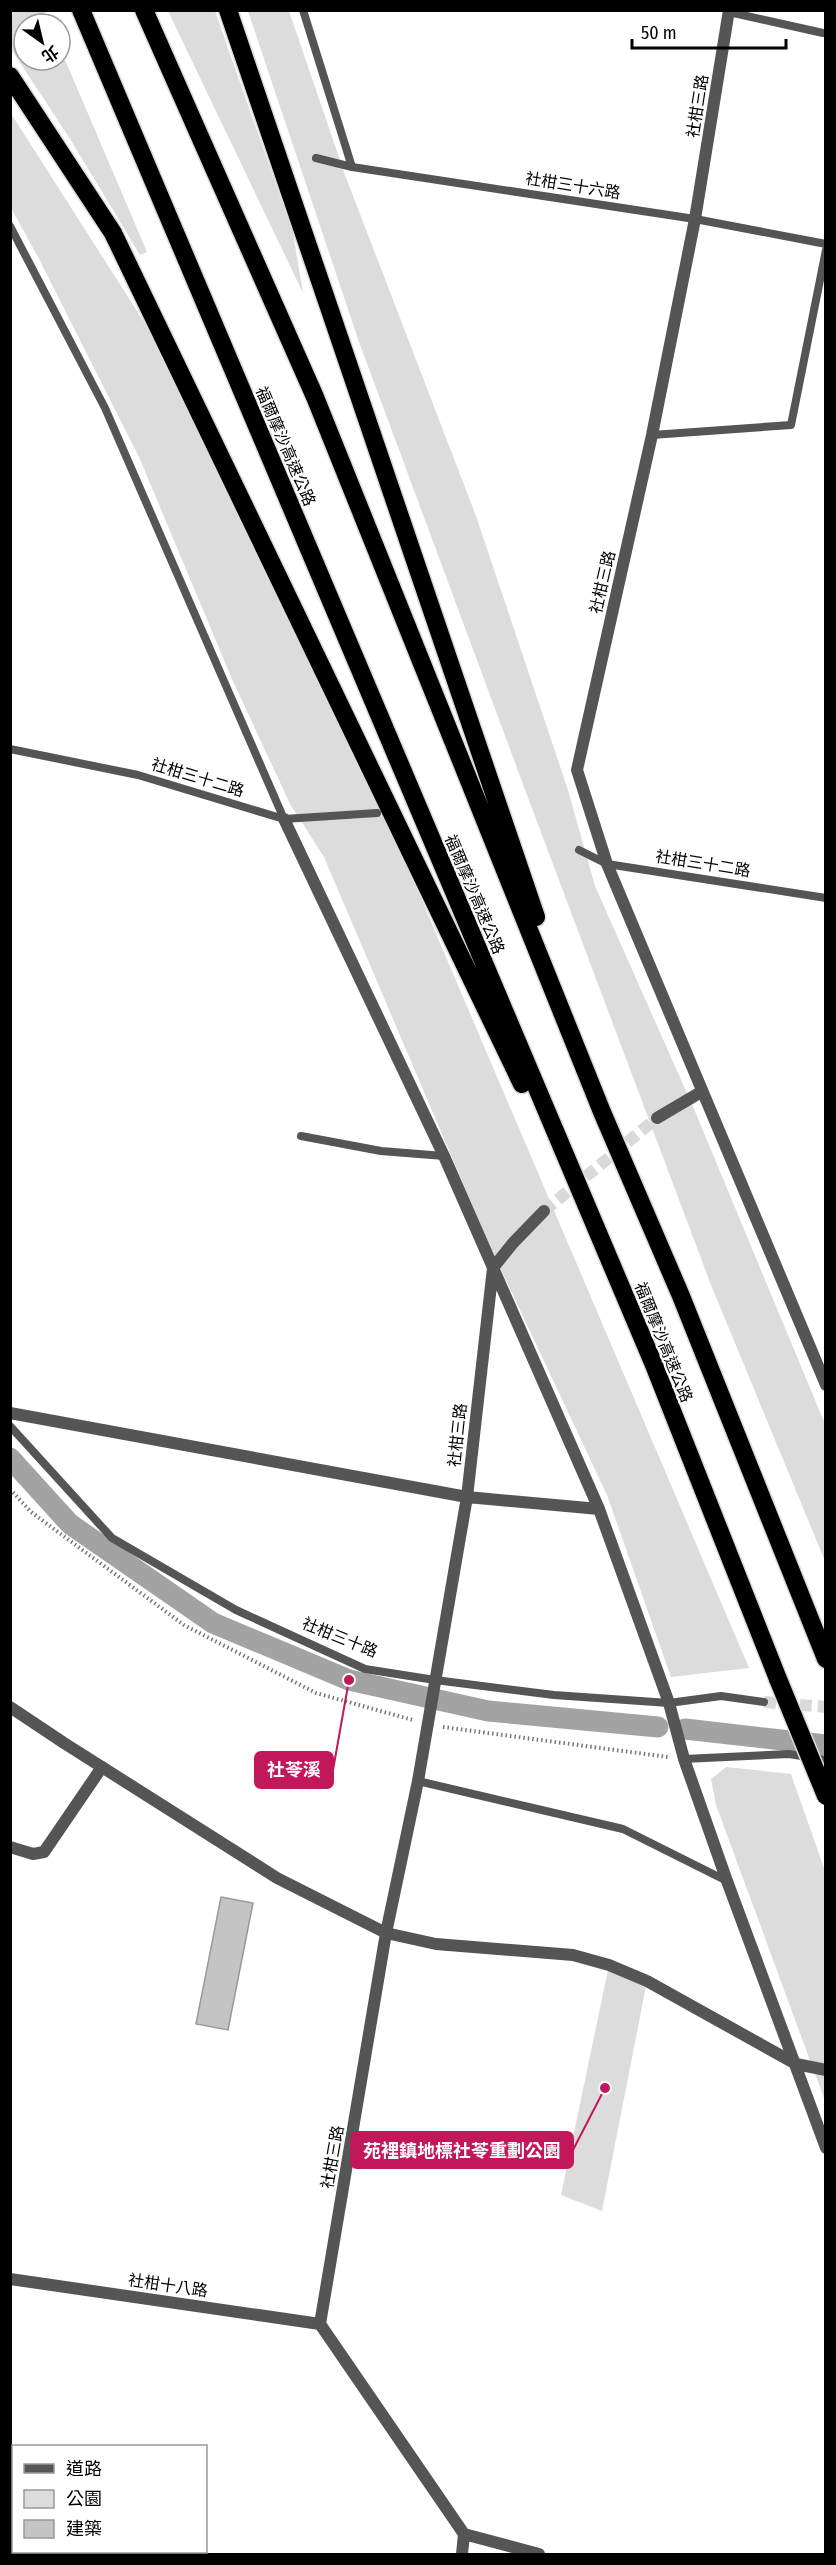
<svg xmlns="http://www.w3.org/2000/svg" width="836" height="2565" font-family="'Fira Sans Condensed','Noto Sans TC',sans-serif">
  <style>
    .green { fill: #dcdcdc }
    .lines { fill: none; stroke-linecap: round; stroke-linejoin: round }
    .canal { stroke: #a3a3a3; stroke-width: 21 }
    .building { fill: #c4c4c4; stroke: #999; stroke-width: 1.5 }
    .minor-tunnel { stroke: #d9d9d9; stroke-width: 12; stroke-dasharray: 12 6; stroke-linecap: butt }
    .motorway-casing { stroke: #dbdbdb; stroke-width: 21 }
    .path { stroke: #777; stroke-width: 4; stroke-dasharray: 1.5 3; stroke-linecap: butt }
    .service { stroke: #555; stroke-width: 8 }
    .minor { stroke: #555; stroke-width: 12 }
    .tertiary { stroke: #555; stroke-width: 12 }
    .motorway { stroke: #000; stroke-width: 18 }
    .motorway-bridge-casing { stroke: #dbdbdb; stroke-width: 21; stroke-linecap: butt }
    .motorway-bridge { stroke: #000; stroke-width: 18 }
    .labels { text-anchor: middle; stroke-width: 4.5; stroke-linejoin: round; paint-order: stroke }
    .street-label { font-size: 16px; fill: #000; stroke: #fff }
    .leader { fill: none; stroke: #c2185b; stroke-width: 2 }
    .callout-dot { fill: #c2185b; stroke: #fff; stroke-width: 2 }
    .callout { fill: #c2185b; stroke: #c2185b; stroke-width: 2 }
    .callout-label { font-size: 18px; text-anchor: middle; font-weight: bold; fill: #fff }
  </style>
  <rect width="100%" height="100%" fill="#fff"/>
  <path class="green" d="M10 11H44L50 24H24V60H60V48L147 252 140 255 72 142 11 49Z
    M168 11H215L293 233 303 293Z
    M248 11H289L345 175 476 516 568 790 595 886 694 1109 825 1424V1561L711 1285 527 795 359 342Z
    M10 112 160 347 339 706 749 1668 671 1677 607 1495 488 1242 324 857 290 804 232 679 139 457 38 257 11 208Z
    M726 1767 791 1774 825 1871V2101L716 1805 711 1779Z
    M609 1965 647 1981 602 2211 561 2195Z"/>
  <g class="lines">
    <path class="canal" d="M10 1458 70 1524 213 1623 349 1680 488 1711 658 1727
      M685 1729 826 1745"/>
  </g>
  <path class="building" d="M221 1897 253 1903 228 2030 196 2024Z"/>
  <g class="lines">
    <path class="minor-tunnel" d="M544 1211 657 1118
      M764 1702 826 1707"/>
    <g class="motorway-casing">
      <path id="motorway" d="M81 10 654 1365 778 1679
        M144 10 315 397 602 1112 681 1296 826 1659
        M228 10 536 917
        M10 76 113 233 522 1084"/>
    </g>
    <path class="path" d="M10 1489 31 1512 184 1625 316 1693 413 1720
      M443 1727 668 1757"/>
    <path class="service" d="M303 10 352 167
      M729 12 823 33
      M316 158 352 167 695 219 826 244
      M10 226 105 408 284 819
      M652 435 791 425 826 250
      M10 749 138 775 284 819 377 813
      M579 850 607 864 826 898
      M301 1136 381 1151 444 1156
      M10 1426 112 1538 236 1610 365 1669 435 1680 554 1695 669 1703 721 1696 764 1702
      M684 1759 789 1754 826 1760
      M418 1781 623 1829 727 1881"/>
    <path class="minor" d="M729 10 695 219 652 435 577 770 607 864 826 1385
      M284 819 444 1156 599 1509 669 1703 684 1759 727 1881 826 2148
      M657 1118 701 1092
      M10 1413 467 1497 599 1509
      M10 1847 33 1854 44 1852 102 1767
      M10 2279 320 2324
      M464 2534 539 2554
      M10 2544 14 2545
      M29 2552 37 2554
      M462 2554 464 2534 320 2324 386 1933 418 1781 467 1497 493 1268 513 1243 544 1211"/>
    <path class="tertiary" d="M10 1707 64 1743 277 1878 386 1933 436 1944 573 1955 609 1965 647 1981 796 2064 826 2070"/>
    <use href="#motorway" class="motorway"/>
    <g class="motorway-bridge-casing">
      <path id="motorway-bridge" d="M778 1679 826 1796"/>
    </g>
    <use href="#motorway-bridge" class="motorway-bridge"/>
  </g>
  <g class="labels">
    <g class="street-label">
      <text transform="translate(697 106) rotate(-81)" y="6">社柑三路</text>
      <text transform="translate(573 185) rotate(9)" y="6">社柑三十六路</text>
      <text transform="translate(286 446) rotate(67)" y="6">福爾摩沙高速公路</text>
      <text transform="translate(602 582) rotate(-77)" y="6">社柑三路</text>
      <text transform="translate(198 777) rotate(17)" y="6">社柑三十二路</text>
      <text transform="translate(703 863) rotate(9)" y="6">社柑三十二路</text>
      <text transform="translate(475 894) rotate(67)" y="6">福爾摩沙高速公路</text>
      <text transform="translate(664 1342) rotate(68)" y="6">福爾摩沙高速公路</text>
      <text transform="translate(457 1435) rotate(-84)" y="6">社柑三路</text>
      <text transform="translate(340 1637) rotate(22)" y="6">社柑三十路</text>
      <text transform="translate(332 2157) rotate(-80)" y="6">社柑三路</text>
      <text transform="translate(168 2285) rotate(8)" y="6">社柑十八路</text>
    </g>
  </g>
  <path class="leader" d="M349 1680L333 1770M605 2088L573 2150"/>
  <g class="callout-dot">
    <circle cx="349" cy="1680" r="6"/>
    <circle cx="605" cy="2088" r="6"/>
  </g>
  <g class="callout">
    <rect x="255" y="1752" width="78" height="36" rx="6"/>
    <rect x="351" y="2132" width="222" height="36" rx="6"/>
  </g>
  <g class="callout-label">
    <text x="294" y="1776">社苓溪</text>
    <text x="462" y="2157">苑裡鎮地標社苓重劃公園</text>
  </g>
  <rect width="836" height="2565" fill="none" stroke="#000000" stroke-width="24"/>
  <rect x="12" y="2445" width="195" height="108" fill="#ffffff" stroke="#999999" stroke-width="1.5"/>
  <rect x="24" y="2464" width="30" height="9" fill="#555555" stroke="#999999" stroke-width="1.5"/>
  <text x="66" y="2475" font-size="18" fill="#000000">道路</text>
  <rect x="24" y="2490" width="30" height="18" fill="#dcdcdc" stroke="#999999" stroke-width="1.5"/>
  <text x="66" y="2505" font-size="18" fill="#000000">公園</text>
  <rect x="24" y="2520" width="30" height="18" fill="#c4c4c4" stroke="#999999" stroke-width="1.5"/>
  <text x="66" y="2535" font-size="18" fill="#000000">建築</text>
  <g transform="translate(42 42) rotate(146)"><circle r="28" fill="#ffffff" stroke="#999999" stroke-width="1.5"/>
  <path d="M0-4.5L10 22L0 15L-10 22Z" fill="#000000"/>
  <text y="-9" font-size="16" font-weight="bold" text-anchor="middle" fill="#000000">北</text>
  </g>
  <path d="M632 39v9h154v-9" fill="none" stroke="#000000" stroke-width="3"/>
  <text x="641" y="39" font-size="18" fill="#000000" stroke="#ffffff" stroke-width="4.5" paint-order="stroke">50 m</text>
</svg>
